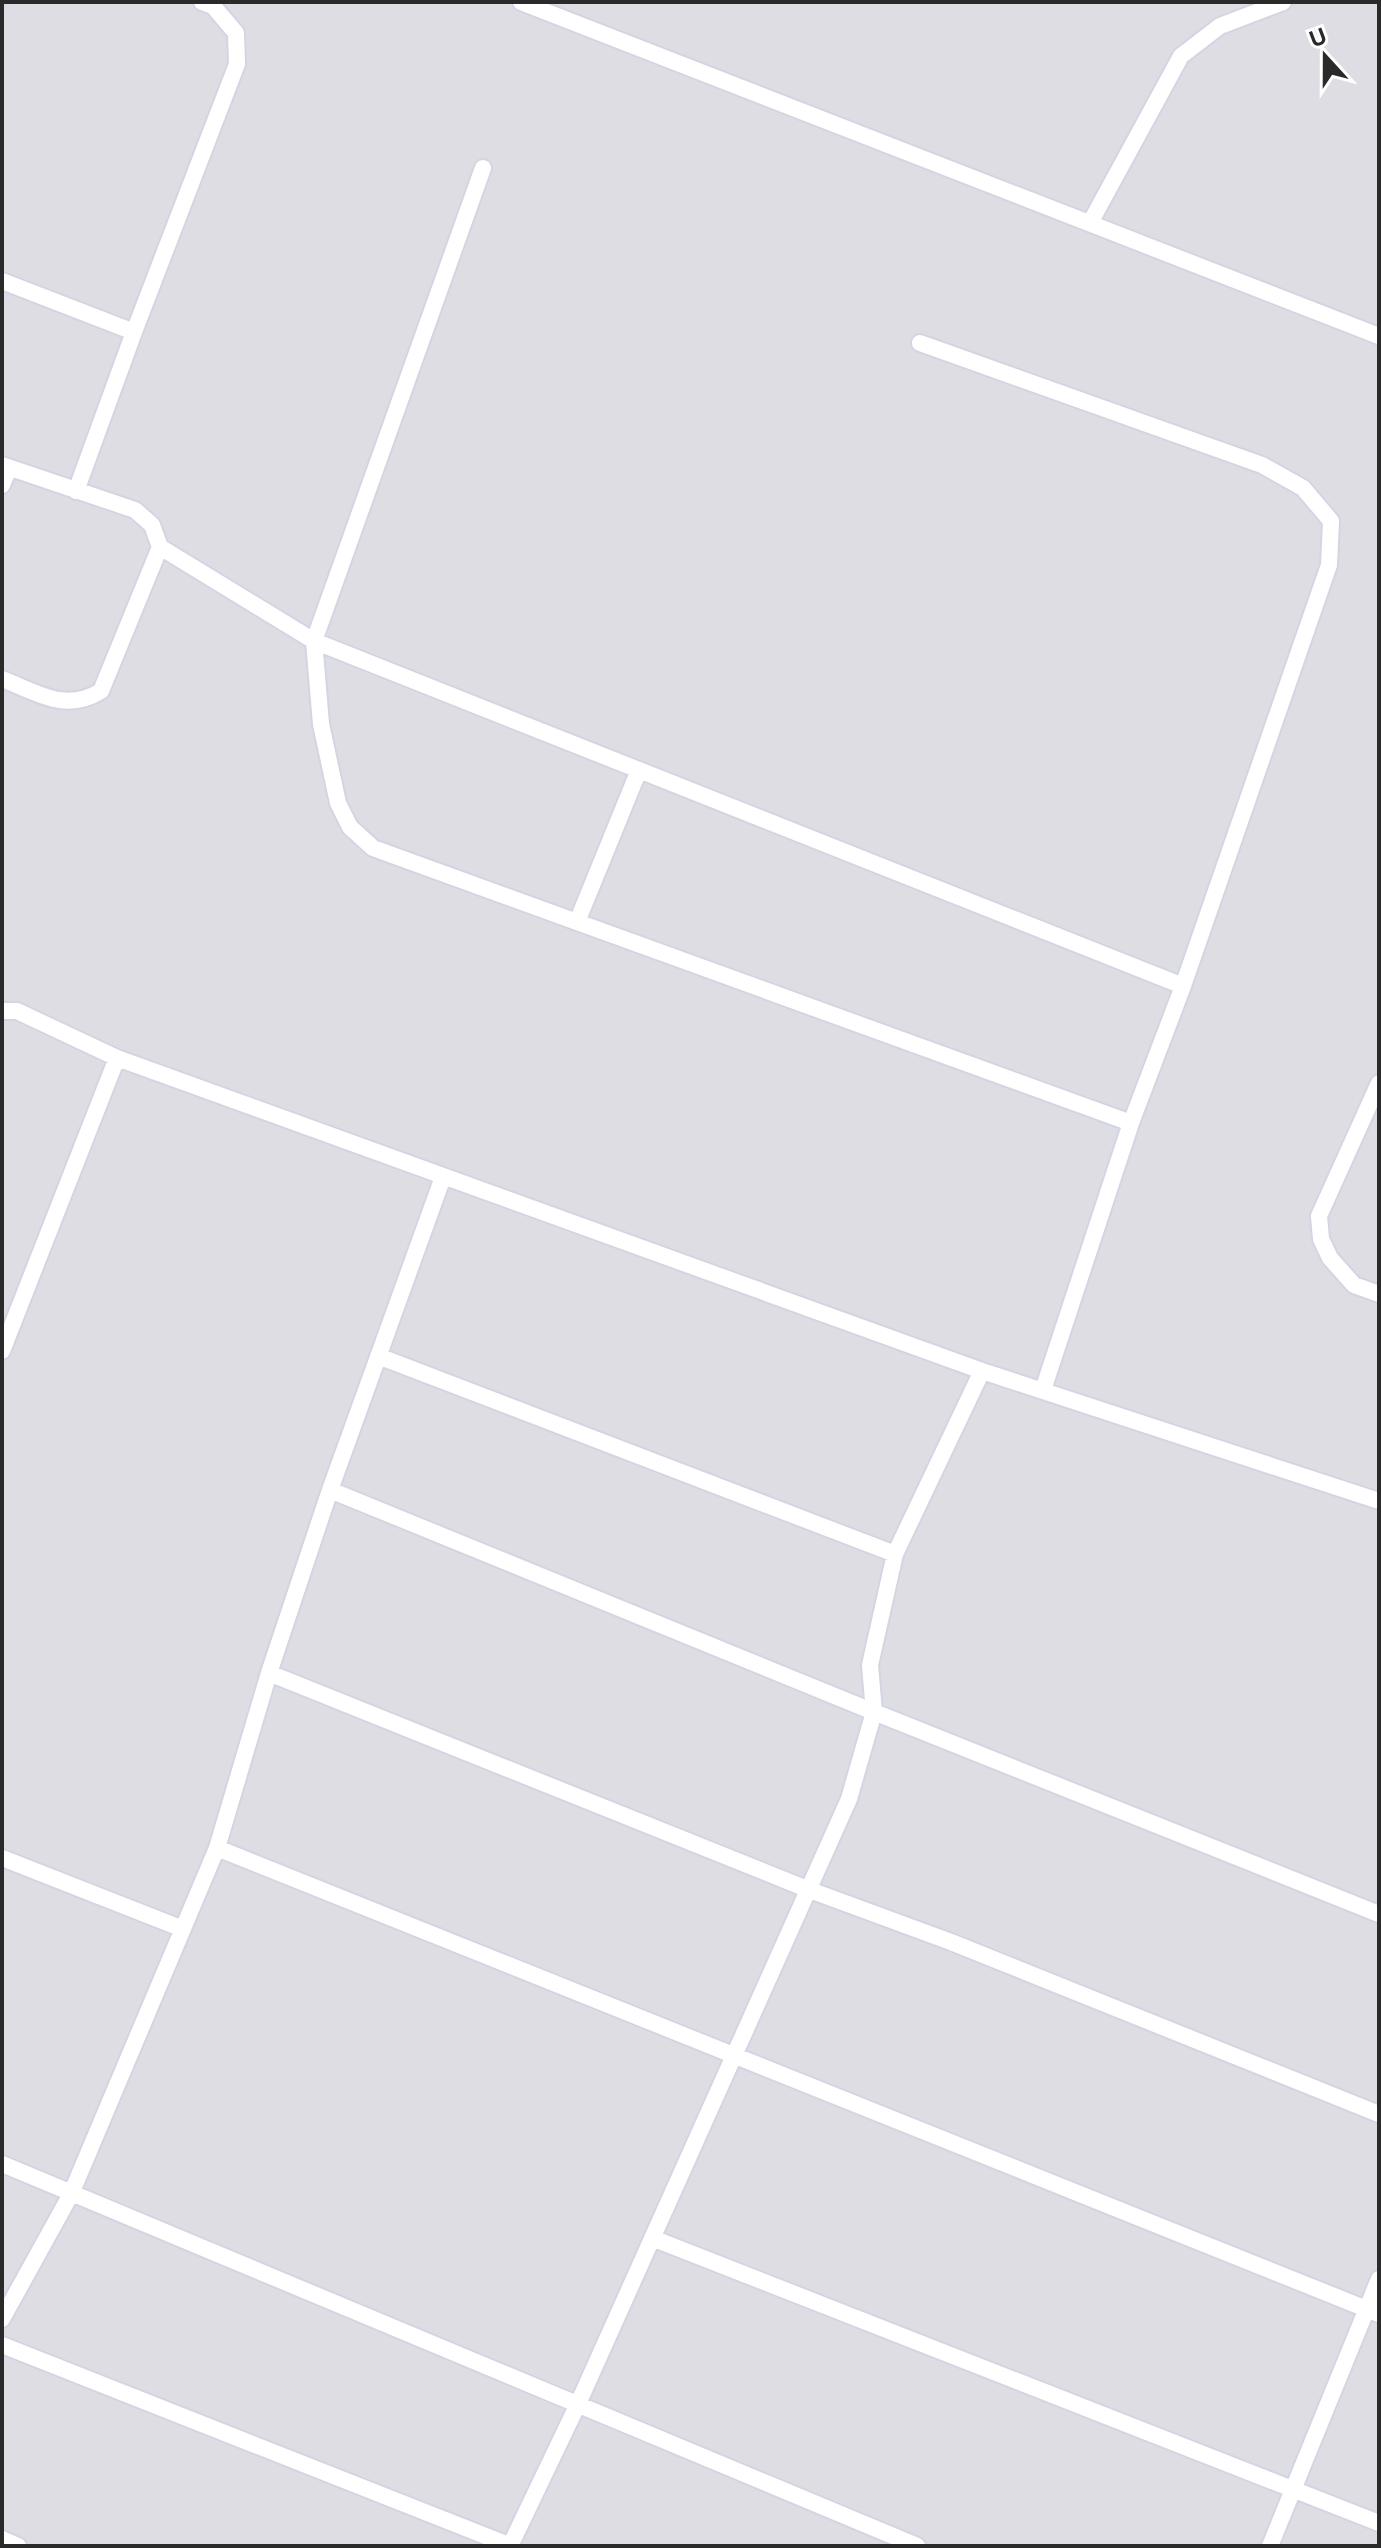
<svg xmlns="http://www.w3.org/2000/svg" width="1381" height="2548" font-family="Inter,sans-serif">
  <style>
    .industrial { fill: #dfdde4 }
    .lines { fill: none; stroke-linecap: round; stroke-linejoin: round }
    .lane-casing { stroke: #d2d6e3; stroke-width: 20 }
    .lane { stroke: #fff; stroke-width: 16 }
  </style>
  <rect width="100%" height="100%" fill="#ece5dc"/>
  <path class="industrial" d="M2 2H1379V2546H2Z"/>
  <g class="lines">
    <g class="lane-casing">
      <path id="lane" d="M521 2 1379 336
        M483 168 314 641 321 724 338 803 350 827 373 848 1131 1123
        M1090 223 1181 56 1220 26 1283 2
        M2 281 134 332 237 64 236 33 213 6 202 2
        M920 343 1262 465 1303 488 1331 521 1329 565 1183 986 1131 1123 1043 1390
        M2 465 135 510 152 525 160 547 101 691C65 713 38 693 2 679
        M2 485 9 468
        M76 491 134 332
        M160 547 314 641 1183 986
        M577 922 639 770
        M2 1011H17L117 1058 982 1371 1379 1501
        M1379 1083 1319 1216 1321 1239 1330 1258 1354 1285 1379 1294
        M2 1351 117 1058
        M378 1356 895 1554
        M330 1490 874 1712 1379 1914
        M269 1673 807 1889 951 1942 1379 2114
        M217 1848 1379 2314
        M2 1858 183 1929
        M2 2164 917 2546
        M652 2238 1379 2523
        M2 2319 71 2194 217 1848 269 1673 330 1490 443 1177
        M2 2345 511 2546
        M2 2539 18 2546
        M510 2546 577 2406 849 1799 874 1712 870 1665 895 1554 982 1371
        M1270 2546 1379 2279"/>
    </g>
    <use href="#lane" class="lane"/>
  </g>
  <rect width="1381" height="2548" fill="none" stroke="#2a2a2a" stroke-width="8"/>
  <g transform="translate(1325 56) rotate(339)" stroke="#ffffff" stroke-width="6" paint-order="stroke">
  <path d="M0-6L14 30L0 20L-14 30Z" fill="#2a2a2a"/>
  <text y="-12" font-size="22" font-weight="bold" text-anchor="middle" fill="#2a2a2a">U</text>
  </g>
</svg>
